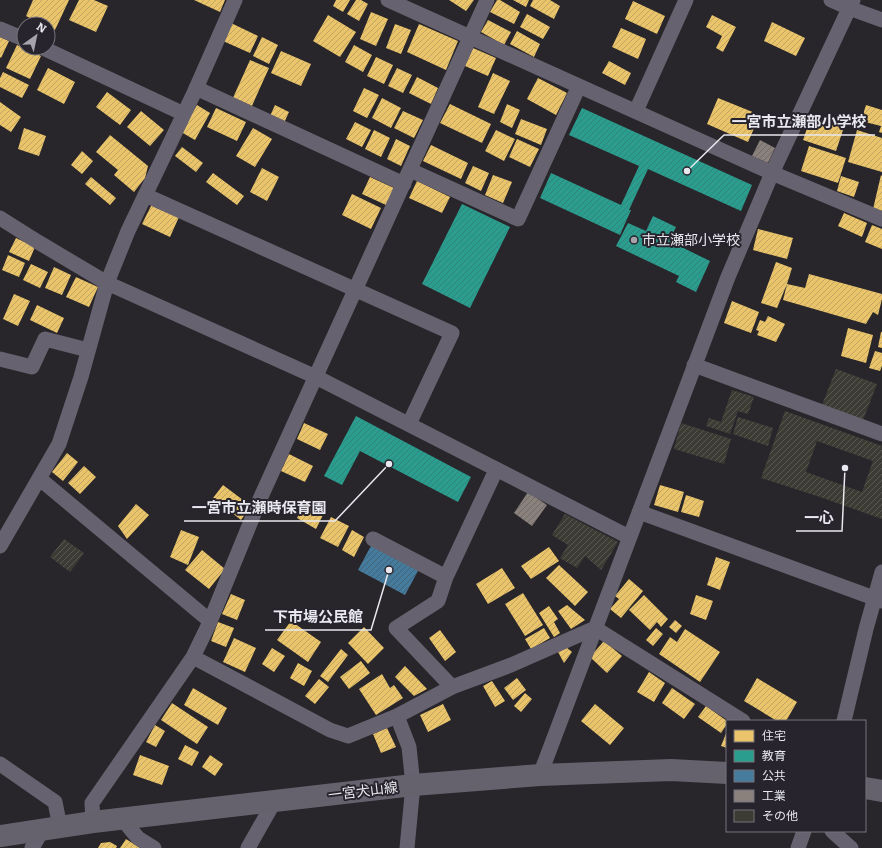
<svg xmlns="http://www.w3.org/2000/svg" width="882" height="848" font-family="Literata,'Noto Sans JP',serif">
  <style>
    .homes { fill: url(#homes-hatch) }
    .schools { fill: url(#schools-hatch) }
    .public { fill: url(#public-hatch) }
    .industry { fill: url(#industry-hatch) }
    .building { fill: url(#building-hatch); fill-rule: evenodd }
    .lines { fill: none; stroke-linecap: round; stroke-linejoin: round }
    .minor { stroke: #66626f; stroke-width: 15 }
    .primary { stroke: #65626e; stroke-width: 22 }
    .poi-dot { fill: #a5a4aa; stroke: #27242d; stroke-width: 1.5 }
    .labels { text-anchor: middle; stroke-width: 4; stroke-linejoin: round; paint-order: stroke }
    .poi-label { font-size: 14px; fill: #e9e8ee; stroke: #27242d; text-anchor: start }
    .street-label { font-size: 14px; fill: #e9e8ee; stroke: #27242d }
    .leader { fill: none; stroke: #e9e8ee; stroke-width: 1.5 }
    .callout-dot { fill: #e9e8ee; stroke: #27242d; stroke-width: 1.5 }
    .callout-label { font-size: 15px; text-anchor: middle; font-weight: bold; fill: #e9e8ee; stroke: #27242d; stroke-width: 4; stroke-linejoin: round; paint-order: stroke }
  </style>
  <defs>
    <pattern id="homes-hatch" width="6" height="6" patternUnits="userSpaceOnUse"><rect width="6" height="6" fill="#e9c46a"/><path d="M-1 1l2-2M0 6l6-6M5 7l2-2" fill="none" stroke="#c0a461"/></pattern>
    <pattern id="schools-hatch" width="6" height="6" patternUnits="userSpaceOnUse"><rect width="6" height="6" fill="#2a9d8f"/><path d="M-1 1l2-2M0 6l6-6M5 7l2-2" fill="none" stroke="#328379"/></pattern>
    <pattern id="public-hatch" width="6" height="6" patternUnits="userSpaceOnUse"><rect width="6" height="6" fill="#457b9d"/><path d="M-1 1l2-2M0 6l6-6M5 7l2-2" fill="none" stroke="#456376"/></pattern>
    <pattern id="industry-hatch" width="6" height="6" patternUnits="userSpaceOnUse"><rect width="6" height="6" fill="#8a817c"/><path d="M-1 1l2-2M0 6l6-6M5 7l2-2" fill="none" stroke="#726c69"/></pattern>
    <pattern id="building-hatch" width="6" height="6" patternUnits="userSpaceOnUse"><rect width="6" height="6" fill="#3d3c34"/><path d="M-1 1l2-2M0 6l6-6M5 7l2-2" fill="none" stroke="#595852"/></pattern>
  </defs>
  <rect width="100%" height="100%" fill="#28262b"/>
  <path class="homes" d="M33 0H69L55 30 48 27V24H42L26 16Z
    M79 0H94L108 6 96 32 69 20Z
    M194 0H225L220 12Z
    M336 0H350L343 12 333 6Z
    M356 0H361L368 4 359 21 347 14Z
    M449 0H474L466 11Z
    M497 0H500L520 12 514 24 490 12Z
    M513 0H529L526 7Z
    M533 0H550L560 6 554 19 530 6Z
    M633 1 665 16 657 34 625 19Z
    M371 12 388 19 376 46 360 39Z
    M527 14 550 27 543 39 520 27Z
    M328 15 356 32 340 57 313 41Z
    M712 15 736 27 723 52 716 48 722 36 706 27Z
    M488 20 511 32 504 45 481 32Z
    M772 22 805 38 796 56 764 41Z
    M231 23 258 36 250 53 223 41Z
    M395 24 411 30 401 54 386 48Z
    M419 24 458 41 446 70 407 52Z
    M621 28 646 39 638 59 612 47Z
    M517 31 540 44 534 57 510 44Z
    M0 37 9 41 1 58 0 57Z
    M262 37 278 45 269 64 253 56Z
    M17 45 41 56 30 79 6 68Z
    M354 45 372 55 363 72 345 62Z
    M473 48 496 58 488 76 465 66Z
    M281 51 311 64 301 86 271 73Z
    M376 57 393 65 384 84 367 76Z
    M250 60 269 68 251 108 232 100Z
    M609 61 631 73 625 85 602 73Z
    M48 68 75 82 64 104 37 90Z
    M397 68 412 75 403 93 388 86Z
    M3 72 29 85 22 98 0 87V78Z
    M493 73 510 81 494 114 478 107Z
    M417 77 438 88 431 104 409 93Z
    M538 78 567 93 556 115 527 99Z
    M364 88 379 95 367 118 353 111Z
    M107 92 131 110 120 125 96 107Z
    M382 98 401 108 391 128 372 118Z
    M718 98 760 115 748 142 707 124Z
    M0 102 21 117 11 132 0 125Z
    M450 104 491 124 482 143 440 123Z
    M507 104 520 110 512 128 500 122Z
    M197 105 210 113 195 140 181 132Z
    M275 105 289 112 284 123 270 116Z
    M866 105 882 110V133L879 132 881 126 861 121Z
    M216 108 246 122 237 141 207 127Z
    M141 111 164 130 150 146 127 127Z
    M403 111 423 120 414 138 394 128Z
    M811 117 844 127 836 151 803 140Z
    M521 119 547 129 541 145 515 134Z
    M355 122 371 130 362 147 346 139Z
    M24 128 46 136 39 156 18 149Z
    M253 128 272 139 255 167 236 156Z
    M374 130 390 138 381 157 365 149Z
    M496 130 515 139 504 161 485 151Z
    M857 130 882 138V172L848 162Z
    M110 135 148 166 145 178 134 192 114 175 118 170 96 152Z
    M396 139 410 146 401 166 387 159Z
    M517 139 539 149 530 167 509 157Z
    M431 145 468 163 461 179 423 161Z
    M809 146 846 158 838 183 801 171Z
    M182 147 203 163 196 172 175 156Z
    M82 151 93 161 82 174 71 165Z
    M473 166 489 173 481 191 465 183Z
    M262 168 279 177 267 201 250 192Z
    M213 173 244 196 237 205 206 182Z
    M493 175 512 182 503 203 485 195Z
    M881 175 882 176V211L873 209Z
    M841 176 859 182 854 197 837 191Z
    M91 177 116 198 110 205 85 184Z
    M370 177 394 188 386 205 362 194Z
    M417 181 450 197 442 213 409 198Z
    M352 194 381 208 371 229 342 215Z
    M152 204 179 217 170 237 142 224Z
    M844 213 867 223 862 237 838 226Z
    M872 225 882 229V249L865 242Z
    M758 229 793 238 787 259 753 250Z
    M16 238 35 247 29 261 9 252Z
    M8 255 25 263 19 277 2 270Z
    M776 262 792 268 787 284 805 288 809 274 882 294V299L878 315 873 312 866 324 783 300 787 284 777 308 761 303Z
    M31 264 48 272 40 288 23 280Z
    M54 267 71 275 62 295 45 288Z
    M76 277 98 287 89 307 66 297Z
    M14 294 30 301 18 326 3 319Z
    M732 301 759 312 751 333 724 323Z
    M37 305 64 318 57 333 30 320Z
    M768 316 785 324 776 342 757 335 759 331 756 330 760 320 765 322Z
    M848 328 873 335 866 363 841 356Z
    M881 332H882V348L878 347Z
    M875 351 882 353V366L880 371 869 368Z
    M304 423 328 434 320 450 297 439Z
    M67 453 78 462 63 481 52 472Z
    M289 454 313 466 305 482 281 471Z
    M84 466 96 477 80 494 68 483Z
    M223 485 251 506 241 520 213 498Z
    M660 485 684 492 678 512 654 505Z
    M686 495 704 501 699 517 681 512Z
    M136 504 149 515 127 539 118 526Z
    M304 504 323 515 316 529 297 518Z
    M331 517 349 526 338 547 320 538Z
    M181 530 199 537 188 565 170 557Z
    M352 530 364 537 354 557 342 550Z
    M549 547 559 561 531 579 521 566Z
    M202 550 225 569 209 589 185 570Z
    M716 557 730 562 720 590 707 585Z
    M559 565 588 592 575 606 546 578Z
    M502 568 515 588 488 604 476 584Z
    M629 579 643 591 621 618 610 609 619 599 615 596Z
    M523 593 543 625 525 636 505 604Z
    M231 594 245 600 237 620 222 614Z
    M644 595 668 619 661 627 657 622 650 630 629 610Z
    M696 595 713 601 706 620 690 614Z
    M567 605 585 620 571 629 558 611Z
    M549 606 558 619 554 622 560 633 554 637 539 613Z
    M675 620 682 626 676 633 669 627Z
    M291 621 321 642 308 662 277 640Z
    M218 622 234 628 226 647 211 641Z
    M364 627 384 648 368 664 348 643Z
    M544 628 550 638 531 649 525 639Z
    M656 628 663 634 653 646 646 640Z
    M685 629 720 652 700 682 659 654 670 637 677 642Z
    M440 630 456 652 445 661 429 638Z
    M234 638 256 648 245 672 223 662Z
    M604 641 622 656 607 673 590 657Z
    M566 647 572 652 564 663 558 652Z
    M272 648 285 656 274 672 262 664Z
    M341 649 348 655 328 682 320 676Z
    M361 661 370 673 349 689 340 677Z
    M298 663 312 671 304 686 290 678Z
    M405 666 427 689 414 696 395 677Z
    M649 672 665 683 654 702 637 692Z
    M382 674 390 688 394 685 403 698 376 715 359 689Z
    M517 678 526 690 513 700 504 688Z
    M757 678 797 702 786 721H777L744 701Z
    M319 679 329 687 315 704 305 696Z
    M492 681 505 701 495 707 483 686Z
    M193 688 227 708 218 725 184 705Z
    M672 688 695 704 684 719 662 703Z
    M525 693 532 699 521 712 514 706Z
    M172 703 208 727 197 744 161 720Z
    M443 704 451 720 428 732 420 715Z
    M595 704 624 728 610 745 581 721Z
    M706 706 727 721V724L721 733 698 717Z
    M155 725 165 731 156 747 146 742Z
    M387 728 396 747 381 753 373 734Z
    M727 731V748L721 746Z
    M185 745 199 752 192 766 178 759Z
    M140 755 169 766 162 785 133 775Z
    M210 755 223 764 215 776 202 767Z
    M126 839 140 848H120Z
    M110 842 117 846 116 848H98L101 843Z"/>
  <path class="schools" d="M582 108 752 185 741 211 648 169 629 210H631L620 235 540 198 551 173 621 205 639 166 569 135Z
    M462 204 510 227 470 308 422 284Z
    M653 216 676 227 669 241 710 261 696 292 676 282 679 276 616 246 628 223 646 231Z
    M356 416 471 477 458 502 360 451 342 485 324 476Z"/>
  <path class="public" d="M372 544 419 569 405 595 358 570Z"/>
  <path class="industry" d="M760 140 775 148 768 163 752 156Z
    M528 492 547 505 532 526 514 513Z"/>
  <path class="building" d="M836 369 877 384 863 420 822 405Z
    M732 390 754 397 748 414 738 411 730 434 706 426 709 418 721 422Z
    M785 411 882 446V519L823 498 761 478ZM817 441 873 461 862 492 806 472Z
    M738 417 773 428 768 446 733 434Z
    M681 423 731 439 724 464 674 449Z
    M565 514 618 542 601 570 585 556 577 568 560 558 568 545 552 535Z
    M64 539 84 553 70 572 50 557Z"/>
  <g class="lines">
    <path class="minor" d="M388 0 772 173 882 219
      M831 0 849 8 882 20
      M0 29 24 39
      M43 48 184 114
      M196 88 404 184
      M636 111 686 0
      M410 170 518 219 579 86
      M145 195 452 333 409 424
      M0 218 38 242 107 283 316 377 629 537
      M0 359 32 367 45 339 88 350
      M694 365 882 434
      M40 479 210 621
      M639 512 882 601
      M373 539 446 577
      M0 546 59 444 81 377 107 283 128 231 194 93 235 0
      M193 657 330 730 348 736 397 716 452 687 511 665 595 628 743 721
      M452 687 396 628 438 601 446 577 496 470
      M397 716 409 747 413 785 407 848
      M844 721 866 629 882 572
      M0 764 55 802 60 827
      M540 775 728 277 772 173 853 0
      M123 820 138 838 154 848
      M93 822 92 803 193 657 209 624 260 499 487 0
      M832 831 851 848
      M32 848 43 829
      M248 848 274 802
      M798 848 804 831"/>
    <path class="primary" d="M865 788 882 791
      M0 836 93 822 413 785 540 775 671 770 727 773"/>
  </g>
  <circle class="poi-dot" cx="634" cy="240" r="4"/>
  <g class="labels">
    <g class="poi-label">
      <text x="642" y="245">市立瀬部小学校</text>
    </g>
    <g class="street-label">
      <text transform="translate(363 791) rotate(-7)" y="5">一宮犬山線</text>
    </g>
  </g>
  <path class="leader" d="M687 171L724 135H875M389 464L335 521H184M845 468L842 531H796M389 570L371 630H265"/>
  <g class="callout-dot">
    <circle cx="687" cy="171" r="4"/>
    <circle cx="389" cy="464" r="4"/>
    <circle cx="845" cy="468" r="4"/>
    <circle cx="389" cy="570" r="4"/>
  </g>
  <g class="callout-label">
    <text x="799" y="127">一宮市立瀬部小学校</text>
    <text x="259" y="513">一宮市立瀬時保育園</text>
    <text x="819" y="523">一心</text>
    <text x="318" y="622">下市場公民館</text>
  </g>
  <rect x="726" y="720" width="140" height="112" fill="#27242d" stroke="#75727a"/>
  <rect x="734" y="730" width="20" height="12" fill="#e9c46a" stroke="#75727a"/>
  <text x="762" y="740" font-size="12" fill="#e9e8ee">住宅</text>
  <rect x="734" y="750" width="20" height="12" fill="#2a9d8f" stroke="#75727a"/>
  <text x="762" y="760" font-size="12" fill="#e9e8ee">教育</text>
  <rect x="734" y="770" width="20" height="12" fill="#457b9d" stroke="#75727a"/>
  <text x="762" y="780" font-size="12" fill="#e9e8ee">公共</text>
  <rect x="734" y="790" width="20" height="12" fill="#8a817c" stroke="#75727a"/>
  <text x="762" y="800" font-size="12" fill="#e9e8ee">工業</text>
  <rect x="734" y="810" width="20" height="12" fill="#3d3c34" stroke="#75727a"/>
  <text x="762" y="820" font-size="12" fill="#e9e8ee">その他</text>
  <g transform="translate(36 36) rotate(33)"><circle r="19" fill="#27242d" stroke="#75727a"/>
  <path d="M0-3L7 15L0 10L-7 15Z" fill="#a5a4aa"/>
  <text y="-6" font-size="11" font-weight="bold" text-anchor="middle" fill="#e9e8ee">N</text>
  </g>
</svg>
